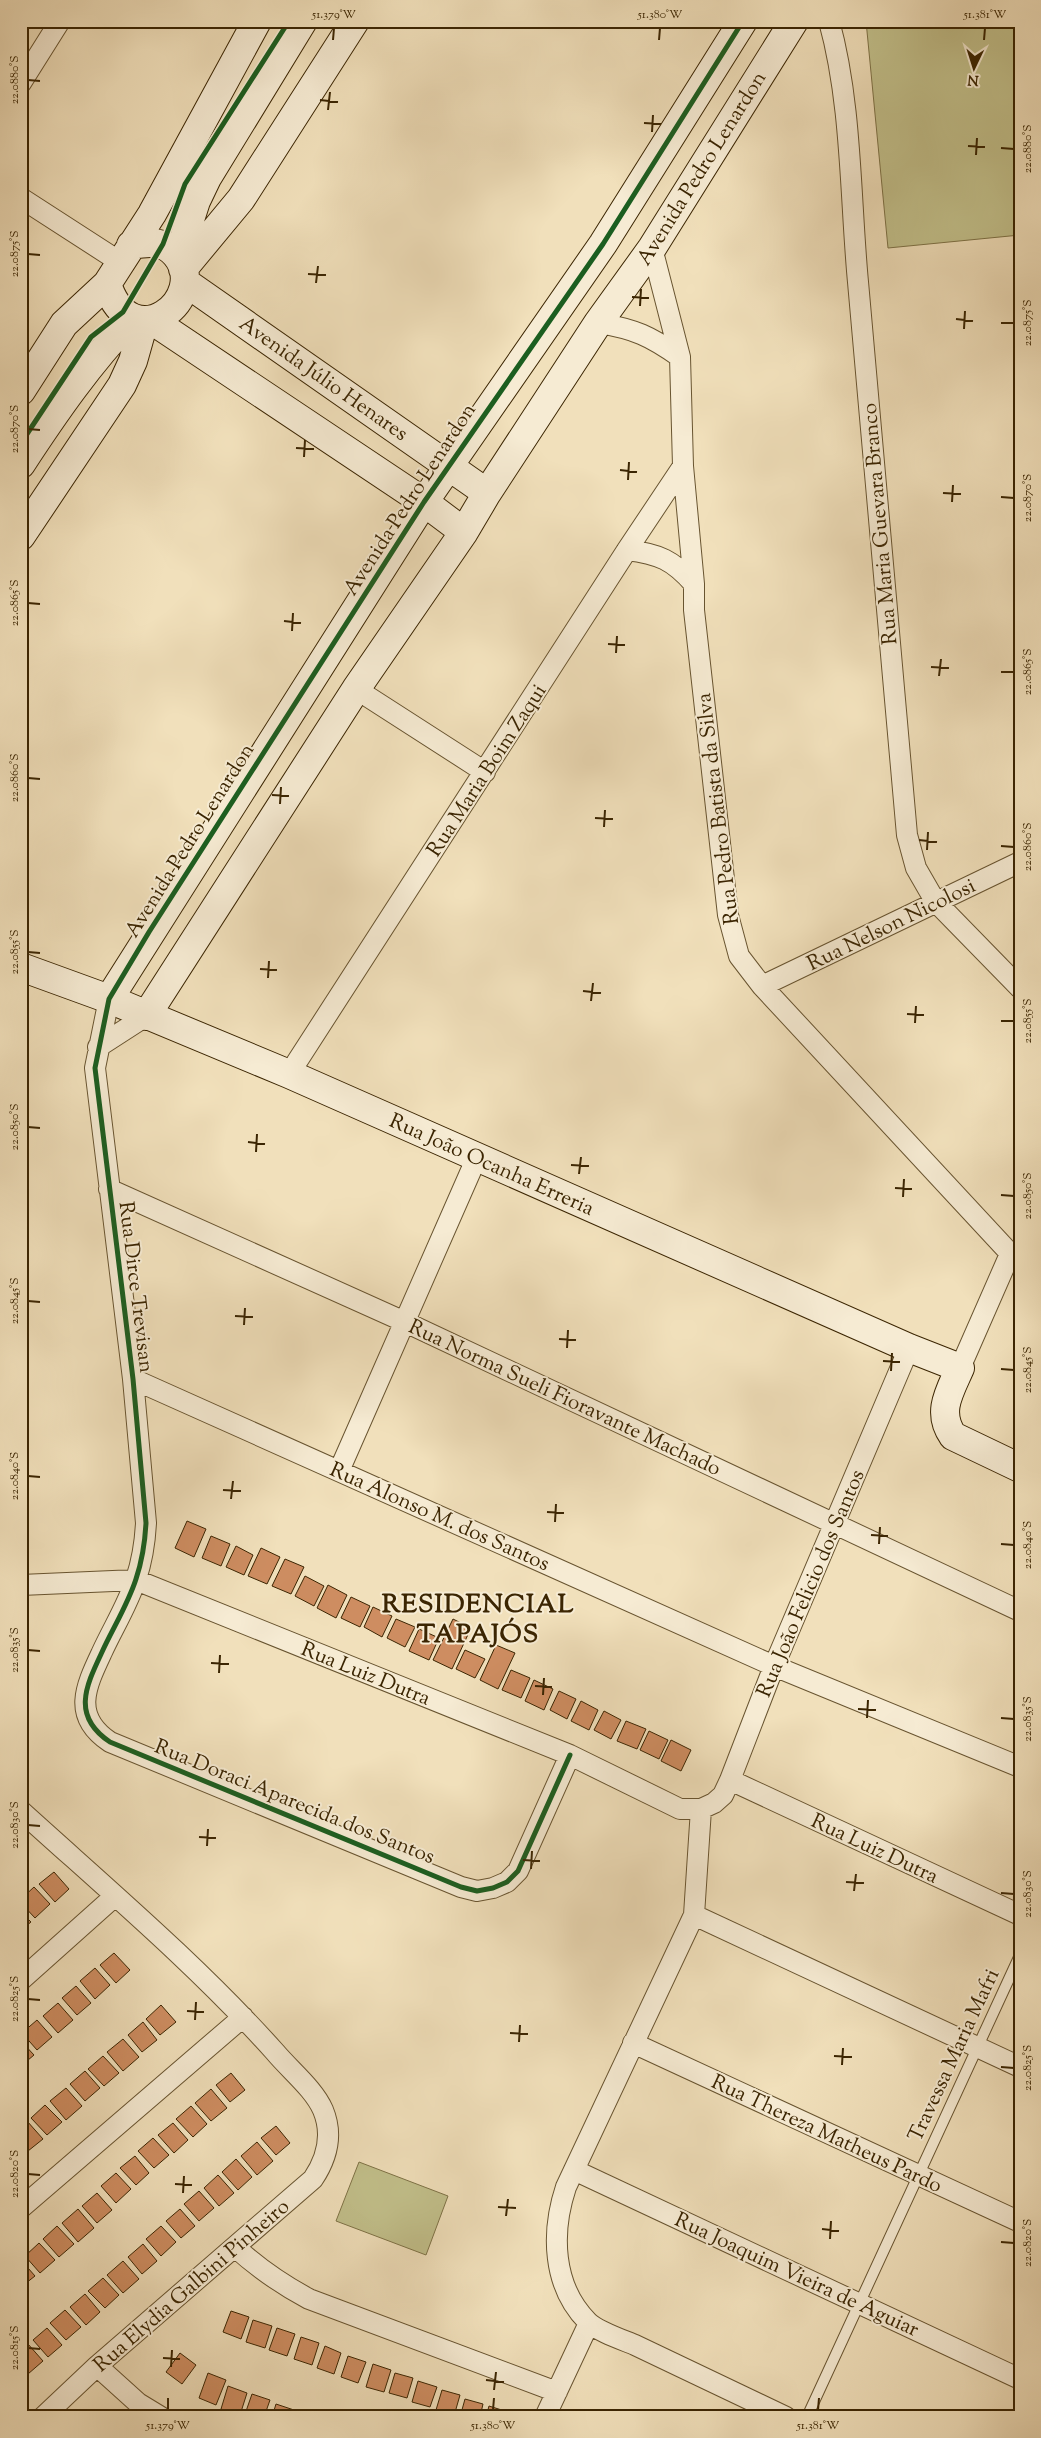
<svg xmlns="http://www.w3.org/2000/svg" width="1041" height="2438" font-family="'Sorts Mill Goudy',serif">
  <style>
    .green { fill: #c2c08b; stroke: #7e7246 }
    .building { fill: #ce8d61; stroke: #3b2502 }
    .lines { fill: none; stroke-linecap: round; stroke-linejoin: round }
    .lane-casing { stroke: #685430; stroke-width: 12 }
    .street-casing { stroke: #685430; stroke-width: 22 }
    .secondary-casing { stroke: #3b2502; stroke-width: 30 }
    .lane { stroke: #f6ebd3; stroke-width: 10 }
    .street { stroke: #f6ebd3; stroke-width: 20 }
    .secondary { stroke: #f6ebd3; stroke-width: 28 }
    .cycleway-casing { stroke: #f6ebd3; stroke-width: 8 }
    .cycleway { stroke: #1b5e20; stroke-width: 5 }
    .ticks { fill: none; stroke: #3b2502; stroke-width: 2 }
    .labels { text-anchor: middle; stroke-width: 4; stroke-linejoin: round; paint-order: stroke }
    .street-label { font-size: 21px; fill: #3b2502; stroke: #f6ebd3 }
    .district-label { font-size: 26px; font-weight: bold; letter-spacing: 1px; fill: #3b2502; stroke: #f6ebd3 }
    .neatline { fill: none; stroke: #3b2502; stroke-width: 2 }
    .ticks-label { font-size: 12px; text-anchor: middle; fill: #3b2502 }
  </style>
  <rect width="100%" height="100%" fill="#f1e0bb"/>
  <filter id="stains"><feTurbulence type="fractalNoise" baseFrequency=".004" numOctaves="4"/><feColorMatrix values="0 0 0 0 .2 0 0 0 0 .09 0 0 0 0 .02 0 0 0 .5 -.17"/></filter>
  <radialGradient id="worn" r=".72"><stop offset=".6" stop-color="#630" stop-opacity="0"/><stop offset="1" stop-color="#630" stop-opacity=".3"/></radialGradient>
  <path class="green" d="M866 21H1020V235L888 248Z
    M359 2162 448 2196 426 2255 336 2221Z"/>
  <path class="building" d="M187 1521 206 1529 194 1557 175 1548Z
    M211 1536 230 1544 221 1566 202 1558Z
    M236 1546 253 1555 244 1575 226 1567Z
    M261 1548 280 1557 267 1584 248 1576Z
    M285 1559 304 1567 291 1594 272 1586Z
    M305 1576 324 1586 314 1606 295 1596Z
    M328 1585 347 1595 336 1618 317 1608Z
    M351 1597 370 1606 360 1627 341 1618Z
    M373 1607 392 1616 382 1637 364 1627Z
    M396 1619 415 1627 405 1647 387 1638Z
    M453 1619 471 1628 452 1669 433 1660Z
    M419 1629 439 1638 429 1660 409 1651Z
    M496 1645 515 1653 498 1689 480 1680Z
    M465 1650 485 1659 475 1678 456 1669Z
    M511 1670 530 1678 521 1698 502 1690Z
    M534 1680 553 1689 544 1710 525 1701Z
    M559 1691 576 1699 567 1719 550 1710Z
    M581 1701 598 1710 589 1730 571 1721Z
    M604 1711 621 1720 611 1739 594 1730Z
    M626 1721 646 1729 637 1749 617 1741Z
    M649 1731 668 1740 659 1759 640 1750Z
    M671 1740 691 1750 681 1771 661 1761Z
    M54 1872 69 1889 55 1902 39 1884Z
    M34 1887 50 1904 35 1918 21 1903V1899Z
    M21 1912 31 1922 21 1930Z
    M114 1953 130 1970 116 1983 100 1965Z
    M95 1968 110 1985 95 1999 80 1981Z
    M76 1986 91 2003 77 2015 62 1998Z
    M58 2003 73 2020 58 2033 43 2016Z
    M161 2005 176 2022 160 2035 146 2019Z
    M37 2020 52 2037 37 2050 22 2033Z
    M143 2022 157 2040 142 2052 128 2035Z
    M123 2039 139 2057 123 2071 107 2052Z
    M21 2041 34 2055 21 2066Z
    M103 2056 119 2073 104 2086 88 2069Z
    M85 2071 100 2088 85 2101 70 2084Z
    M231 2073 245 2090 230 2102 216 2085Z
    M66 2088 82 2106 66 2120 50 2101Z
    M211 2089 227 2108 211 2121 195 2103Z
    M45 2105 62 2122 47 2135 31 2118Z
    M191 2106 207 2124 193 2137 176 2119Z
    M27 2121 43 2139 28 2151 21 2143V2126Z
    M173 2123 188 2140 174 2153 158 2135Z
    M276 2126 290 2143 276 2155 261 2138Z
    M153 2138 169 2155 154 2168 138 2151Z
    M257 2142 273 2161 257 2175 241 2156Z
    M135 2156 149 2173 136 2185 120 2168Z
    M236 2159 252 2177 238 2190 222 2172Z
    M116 2173 131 2189 116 2203 101 2186Z
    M218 2175 234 2193 219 2206 204 2188Z
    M199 2191 214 2208 199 2221 184 2204Z
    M97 2193 112 2210 97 2223 82 2206Z
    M78 2209 94 2228 78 2242 62 2223Z
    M180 2209 195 2226 181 2238 166 2221Z
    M57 2226 74 2244 59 2257 43 2239Z
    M161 2226 176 2242 161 2256 146 2239Z
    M39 2243 55 2260 40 2273 25 2256Z
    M143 2244 157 2261 142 2274 128 2257Z
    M21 2260 35 2276 21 2287Z
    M123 2261 139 2279 123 2293 107 2275Z
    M103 2278 119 2295 105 2308 88 2291Z
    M85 2294 100 2312 86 2325 70 2307Z
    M65 2310 81 2327 66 2340 50 2323Z
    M231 2311 249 2317 241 2339 223 2332Z
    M253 2320 272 2326 265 2348 246 2342Z
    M47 2328 62 2345 48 2357 33 2340Z
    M277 2328 295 2334 287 2356 269 2350Z
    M301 2337 319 2343 312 2365 294 2359Z
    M28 2344 43 2361 28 2374 21 2367V2350Z
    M325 2346 341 2353 334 2374 317 2368Z
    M180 2353 196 2365 182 2384 166 2372Z
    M348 2356 366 2362 358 2383 341 2377Z
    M373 2364 391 2370 384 2392 366 2387Z
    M208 2373 226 2380 216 2405 199 2398Z
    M395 2373 413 2378 407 2398 389 2393Z
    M418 2381 437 2387 430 2407 412 2402Z
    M228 2386 247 2393 240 2415 221 2409Z
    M442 2390 460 2395 454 2416 436 2410Z
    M252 2394 270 2400 264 2417H244Z
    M465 2399 483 2404 480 2417H460Z
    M276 2404 294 2410 292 2417H272Z
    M489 2406 508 2412 506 2417H486Z"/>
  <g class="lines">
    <g class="lane-casing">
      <path id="lane" d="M807 2417 1020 1955"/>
    </g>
    <g class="street-casing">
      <path id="street" d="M829 21C852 104 850 197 858 282 873 467 890 651 907 835L916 868 935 901 1020 988
        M21 83 60 21
        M21 198 120 262
        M652 248 680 357 683 466 694 584V610L728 915 739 956 762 986 1020 1264
        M598 323C635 329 650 336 680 357
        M627 550C659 554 673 560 694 584
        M356 689 485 772
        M762 986 1020 862
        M109 999 95 1068 133 1379 146 1523C145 1542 142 1561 136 1579 128 1604 113 1628 102 1652 86 1686 71 1716 110 1742L461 1887 477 1891 493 1888 507 1882 518 1871 570 1755
        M98 1047 146 1016
        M289 1074 627 550 683 466
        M109 1189 405 1322 1020 1611
        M960 1368 1010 1254
        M133 1379 774 1666 1020 1767
        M339 1471 477 1157
        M21 1585 136 1580 570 1755 680 1809H701L714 1803 723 1795 730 1780 774 1666 909 1348
        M730 1780 1020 1915
        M701 1809 694 1915 566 2187C551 2232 552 2286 588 2322 597 2331 623 2340 635 2345 685 2369 736 2393 786 2417
        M21 1811C107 1889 197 1965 275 2052 290 2070 314 2089 323 2110 333 2134 327 2158 313 2179L97 2366 43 2417
        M694 1915 1020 2067
        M21 1980 115 1896
        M633 2043 1020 2222
        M574 2170 1020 2379
        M21 2208 243 2017
        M235 2247C258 2268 281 2284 309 2299L557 2392
        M97 2366 138 2403 161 2417
        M545 2417 589 2323"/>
    </g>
    <g class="secondary-casing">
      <path id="secondary" d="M178 257 196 201 207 178 303 21
        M183 269 241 199 355 21
        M185 282 487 493
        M107 284C132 361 211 297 176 255 164 240 149 242 131 245
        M153 321 424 502 464 532
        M21 391 64 324 107 284 152 214 257 21
        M21 464C55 412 89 363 132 318
        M21 536 122 385 133 361 144 322
        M21 967 109 999 289 1074 909 1348 960 1368C950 1391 936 1412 953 1436L1020 1468
        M109 999 424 502 603 244 743 21
        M146 1016 356 689 464 532 487 493 598 323 652 248 794 21"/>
    </g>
    <use href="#lane" class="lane"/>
    <use href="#street" class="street"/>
    <use href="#secondary" class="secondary"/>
    <g class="cycleway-casing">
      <path id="cycleway" d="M21 443 91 337 123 312 163 244 185 184 289 21
        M570 1755 518 1871 507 1882 493 1888 477 1891 461 1887 110 1742C71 1716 86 1686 102 1652 113 1628 128 1604 136 1579 142 1561 145 1542 146 1523L133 1379 95 1068 109 999 149 932 424 502 603 244 743 21"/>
    </g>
    <use href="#cycleway" class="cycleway"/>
  </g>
  <path class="ticks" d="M333 40 334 28M659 40 660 28M984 40 985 28M28 80 40 81M320 100 338 102M328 110 330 92M644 123 661 124M652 132 653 115M968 146 985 147M1001 148 1014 149M976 155 977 138M28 254 40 255M308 274 326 275M316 283 318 266M632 297 649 298M640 306 641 289M956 319 973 321M1001 323H1014M964 329 965 311M28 429 40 430M296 448 314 449M304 457 305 440M620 470 637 472M628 480 629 462M943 493 961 494M1001 497 1014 498M952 502 953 485M28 603 40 604M284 621 301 623M292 631 293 613M608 644 625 645M616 653 617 636M931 667 949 668M1001 672H1014M939 676 941 659M28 778 40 779M272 795 289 796M280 804 281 787M595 818 613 819M604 827 605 810M919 840 937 842M1001 846 1014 847M927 850 928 832M28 952 40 953M260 969 277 970M268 978 269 961M583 991 601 993M591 1001 593 983M907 1014 924 1015M1001 1021H1014M915 1023 916 1006M28 1127 40 1128M248 1142 265 1144M256 1152 257 1134M571 1165 589 1166M579 1174 581 1157M895 1188 912 1189M1001 1195 1014 1196M903 1197 904 1179M28 1301 40 1302M235 1316 253 1317M244 1325 245 1308M559 1339 576 1340M567 1348 568 1330M883 1361 900 1362M1001 1369 1014 1370M891 1371 892 1353M28 1476 40 1477M223 1490 241 1491M231 1499 233 1481M547 1512 564 1513M555 1522 556 1504M871 1535 888 1536M879 1544 880 1527M1001 1544 1014 1545M28 1650 40 1651M211 1663 229 1664M219 1673 220 1655M535 1686 552 1687M543 1695 544 1678M858 1709 876 1710M867 1718 868 1700M1001 1718 1014 1719M28 1825 40 1826M199 1837 216 1838M207 1846 208 1829M523 1860 540 1861M531 1869 532 1851M846 1882 864 1883M854 1891 856 1874M1001 1893 1014 1894M28 1999 40 2000M187 2011 204 2012M195 2020 196 2002M510 2033 528 2034M519 2042 520 2025M834 2056 852 2057M842 2065 843 2048M1001 2067 1014 2068M28 2174 40 2175M175 2184 192 2185M183 2193 184 2176M498 2207 516 2208M506 2216 508 2199M822 2229 839 2231M830 2239 831 2221M1001 2242 1014 2243M28 2348 40 2349M163 2358 180 2359M171 2367 172 2350M486 2380 504 2382M494 2390 496 2372M168 2410V2398M493 2410 494 2398M818 2410 819 2398"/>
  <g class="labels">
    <g class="street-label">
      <text transform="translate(701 168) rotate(-58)" y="7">Avenida Pedro Lenardon</text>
      <text transform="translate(324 378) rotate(35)" y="7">Avenida Júlio Henares</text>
      <text transform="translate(409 499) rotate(-57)" y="7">Avenida Pedro Lenardon</text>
      <text transform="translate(879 524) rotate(-95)" y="7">Rua Maria Guevara Branco</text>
      <text transform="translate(486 770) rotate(-57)" y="7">Rua Maria Boim Zaqui</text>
      <text transform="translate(717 809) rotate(-97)" y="7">Rua Pedro Batista da Silva</text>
      <text transform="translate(189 840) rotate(-58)" y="7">Avenida Pedro Lenardon</text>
      <text transform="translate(891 924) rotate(-26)" y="7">Rua Nelson Nicolosi</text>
      <text transform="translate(492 1164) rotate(24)" y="7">Rua João Ocanha Erreria</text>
      <text transform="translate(137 1287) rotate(83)" y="7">Rua Dirce Trevisan</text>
      <text transform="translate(565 1397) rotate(25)" y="7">Rua Norma Sueli Fioravante Machado</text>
      <text transform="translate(440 1516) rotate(24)" y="7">Rua Alonso M. dos Santos</text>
      <text transform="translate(810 1583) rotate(-67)" y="7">Rua João Felicio dos Santos</text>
      <text transform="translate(366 1673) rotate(22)" y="7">Rua Luiz Dutra</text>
      <text transform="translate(295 1801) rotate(22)" y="7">Rua Doraci Aparecida dos Santos</text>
      <text transform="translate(875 1848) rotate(25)" y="7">Rua Luiz Dutra</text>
      <text transform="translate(953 2055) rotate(-65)" y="7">Travessa Maria Mafri</text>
      <text transform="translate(827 2133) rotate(25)" y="7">Rua Thereza Matheus Pardo</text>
      <text transform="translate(797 2274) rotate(25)" y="7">Rua Joaquim Vieira de Aguiar</text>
      <text transform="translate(191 2285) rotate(-41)" y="7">Rua Elydia Galbini Pinheiro</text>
    </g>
    <g class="district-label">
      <text x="478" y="1612">RESIDENCIAL<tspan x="478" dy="30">TAPAJÓS</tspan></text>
    </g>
  </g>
  <rect width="1041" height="2438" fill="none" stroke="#f1e0bb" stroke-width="55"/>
  <g transform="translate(974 68) rotate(184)" stroke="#f6ebd3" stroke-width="4" paint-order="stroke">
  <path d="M0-4L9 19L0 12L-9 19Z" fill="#3b2502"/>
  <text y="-8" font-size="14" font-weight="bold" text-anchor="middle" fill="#3b2502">N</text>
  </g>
  <rect x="28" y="28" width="986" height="2382" class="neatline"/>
  <g class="ticks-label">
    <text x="334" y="18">51.379°W</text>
    <text x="660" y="18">51.380°W</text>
    <text x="985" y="18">51.381°W</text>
    <text transform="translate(14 80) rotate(-90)" y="4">22.0880°S</text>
    <text transform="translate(1027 149) rotate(-90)" y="4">22.0880°S</text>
    <text transform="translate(14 254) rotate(-90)" y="4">22.0875°S</text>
    <text transform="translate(1027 323) rotate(-90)" y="4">22.0875°S</text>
    <text transform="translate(14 429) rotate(-90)" y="4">22.0870°S</text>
    <text transform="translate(1027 498) rotate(-90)" y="4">22.0870°S</text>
    <text transform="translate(14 603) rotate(-90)" y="4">22.0865°S</text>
    <text transform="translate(1027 672) rotate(-90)" y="4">22.0865°S</text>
    <text transform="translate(14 778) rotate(-90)" y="4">22.0860°S</text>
    <text transform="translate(1027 847) rotate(-90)" y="4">22.0860°S</text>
    <text transform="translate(14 952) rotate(-90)" y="4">22.0855°S</text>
    <text transform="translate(1027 1021) rotate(-90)" y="4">22.0855°S</text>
    <text transform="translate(14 1127) rotate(-90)" y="4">22.0850°S</text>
    <text transform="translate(1027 1196) rotate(-90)" y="4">22.0850°S</text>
    <text transform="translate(14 1301) rotate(-90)" y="4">22.0845°S</text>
    <text transform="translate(1027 1370) rotate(-90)" y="4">22.0845°S</text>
    <text transform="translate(14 1476) rotate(-90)" y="4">22.0840°S</text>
    <text transform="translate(1027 1545) rotate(-90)" y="4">22.0840°S</text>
    <text transform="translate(14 1650) rotate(-90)" y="4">22.0835°S</text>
    <text transform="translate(1027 1719) rotate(-90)" y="4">22.0835°S</text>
    <text transform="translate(14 1825) rotate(-90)" y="4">22.0830°S</text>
    <text transform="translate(1027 1894) rotate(-90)" y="4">22.0830°S</text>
    <text transform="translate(14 1999) rotate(-90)" y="4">22.0825°S</text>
    <text transform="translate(1027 2068) rotate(-90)" y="4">22.0825°S</text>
    <text transform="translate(14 2174) rotate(-90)" y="4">22.0820°S</text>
    <text transform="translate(1027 2243) rotate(-90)" y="4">22.0820°S</text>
    <text transform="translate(14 2348) rotate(-90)" y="4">22.0815°S</text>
    <text x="168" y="2429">51.379°W</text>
    <text x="493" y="2429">51.380°W</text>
    <text x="818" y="2429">51.381°W</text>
  </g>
  <rect width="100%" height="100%" filter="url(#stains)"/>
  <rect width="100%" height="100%" fill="url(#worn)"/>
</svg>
